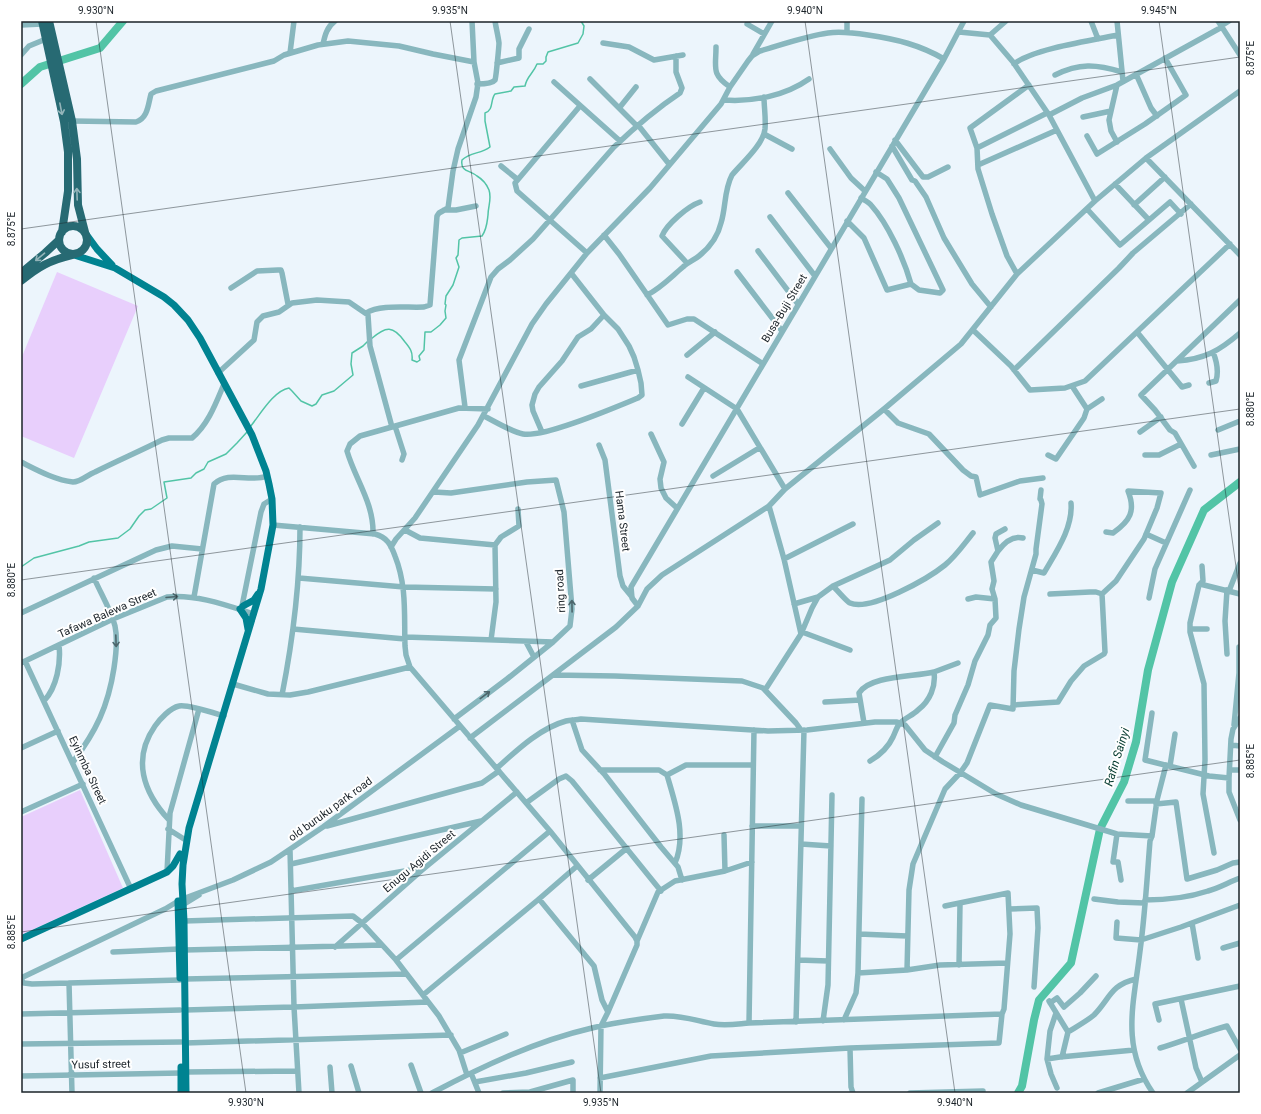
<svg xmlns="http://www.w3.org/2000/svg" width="1261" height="1114" font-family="Roboto,sans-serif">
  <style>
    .green { fill: #e8cffc }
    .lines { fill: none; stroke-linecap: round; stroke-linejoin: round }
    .stream { stroke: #52c4a6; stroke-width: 1.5 }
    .river { stroke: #52c4a6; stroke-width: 8 }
    .minor { stroke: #88b7be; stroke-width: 5.5 }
    .major { stroke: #008391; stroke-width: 7 }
    .highway { stroke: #276a73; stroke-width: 8 }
    .oneway { stroke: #93b4b9 }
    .oneway2 { stroke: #4c666c }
    .ticks { fill: none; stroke: #1b2329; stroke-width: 1; stroke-opacity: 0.45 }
    .labels { text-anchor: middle; stroke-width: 4; stroke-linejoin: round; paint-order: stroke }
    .street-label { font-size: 11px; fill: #1b2329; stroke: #fff }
    .water-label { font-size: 12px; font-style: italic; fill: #03392d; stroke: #fff }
    .neatline { fill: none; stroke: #1b2329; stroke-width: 1.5 }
    .ticks-label { font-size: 10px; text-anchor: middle; fill: #1b2329 }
  </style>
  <rect width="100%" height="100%" fill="#ecf5fc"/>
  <path class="green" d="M57 272 138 306 74 458 21 436V359Z
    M80 790 123 888 21 935V817Z"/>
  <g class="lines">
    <path class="stream" d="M371 339C386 326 393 325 405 342 410 348 413 352 412 360L417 362 420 360 419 356 424 350 425 332H431L440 325 446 318 445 311 446 305 445 304 446 296 453 285 459 267 456 258 458 255 459 240 462 238 482 236C487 229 487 223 488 215 488 206 492 199 489 190 487 185 482 179 477 176 470 170 460 172 462 160 470 152 481 154 490 147L485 121V113C494 110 490 100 495 94L511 91 514 87 525 86C527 76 533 74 537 64H543L546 61V57L548 52 578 43 583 34 584 26 581 21
      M250 427C260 415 273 391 289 388L292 391 301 401 312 406 316 404 322 395 334 391 353 375 351 364 352 353 363 346 368 341
      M21 567 34 558 79 546 89 542 118 538 130 529 139 516 145 510 151 509 167 498 164 482 191 478 196 473 204 469 208 462 226 454 237 443 247 432"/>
    <path class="river" d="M21 84 40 67 100 48 123 21
      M1018 1093 1022 1086 1034 1020 1039 1000 1071 963 1100 829 1124 782 1136 742 1148 670 1172 582 1204 510 1240 482"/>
    <path class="minor" d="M748 21 747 24 764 34
      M847 21V32
      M1091 21 1098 39
      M1117 21 1123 81
      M1218 21 1240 55
      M21 25 42 24
      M1221 26 1229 21
      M959 32 990 35 1013 62 1049 115 1095 201
      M990 35 1006 21
      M603 43 629 47 654 60 683 55
      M323 44C325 35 327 27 335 21
      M716 47C716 68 711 74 730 87
      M290 53 294 21
      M753 54 772 21
      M21 55 29 46 46 39
      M497 63 519 58V49L529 29
      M1014 64C1032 49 1093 40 1118 35
      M1136 74 1151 108 1157 116
      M1055 75C1079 63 1096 64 1122 72
      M590 79 637 126
      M554 82 620 141
      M477 84C482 84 492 84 495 80 496 78 499 46 499 43 498 35 496 28 495 21
      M724 100C753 102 785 96 809 79
      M580 106 515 183 517 191 587 253
      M620 107 636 87
      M1049 115 1082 98 1117 85 1222 27
      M1083 117 1111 111
      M72 121 136 122C148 118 148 105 151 94L156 91 274 61 284 55 318 45 348 41 399 46 433 54 474 62
      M638 125 669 164
      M764 134 792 149
      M1087 136 1097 154 1145 124 1186 95 1165 58
      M895 140 923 177H928L948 167
      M1117 142 1111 131 1109 120 1117 85
      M892 146 912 180 915 181 926 197 944 238 972 284 991 307
      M977 148 1047 113
      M830 149 851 178 865 191
      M1146 158 1240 255
      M978 165 1057 130
      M501 166 517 179
      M1115 184 1149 220
      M788 193 831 248
      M861 198C864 200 869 202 871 205 888 224 904 259 911 284
      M1134 205 1165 177
      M1087 209 1120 245 1170 202 1181 214
      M444 210H456L476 206
      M770 217 815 276
      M847 221 864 238 887 290 911 284 919 290 940 293 943 290 899 198 887 179 876 172
      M604 235 619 254 668 325 687 319H694L763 364
      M758 251 798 304
      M687 263 662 236C666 225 688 206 700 202
      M737 272 782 331
      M1017 274 1007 256 992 214 978 169 977 148 970 128 1029 85
      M231 288 257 271 278 270H281L282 273 288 304
      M647 295C661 288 671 277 683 267 688 262 694 260 699 256 709 248 718 236 721 223 726 207 724 190 732 175 742 163 763 145 765 129 766 118 764 107 764 97
      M366 313C381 304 407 308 424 307L430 305 437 216 439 213 448 208 453 171 458 149 476 97 478 83 474 62 472 21
      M973 330 1011 366 1030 390 1065 388 1085 381 1230 244
      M1137 332 1182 387 1189 385
      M687 355 715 332
      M1177 361C1205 359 1219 351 1240 333
      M1014 370 1119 268 1133 253 1191 204
      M218 373 254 340 257 322 263 316 279 312 292 303 317 300 349 302 368 315 370 346 392 427
      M688 377 737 409 785 489
      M1209 383 1216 381C1219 371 1217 362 1213 352
      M581 386 638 370
      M1072 386 1087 409
      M465 407 459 360 491 277 498 269 510 260 533 239 614 147C635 127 656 109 680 93L682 88 676 72V56
      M884 409 898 423 929 434 963 470 971 476 976 477 980 495 1020 481 1043 478
      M484 416C494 421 512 432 523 434 544 438 616 407 638 398L642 395 641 383 638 370 634 357 629 346 618 329 604 315 571 273
      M682 424 704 388
      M395 426 404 454 402 460
      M1218 430 1240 421
      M542 432 533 411 532 405 535 394 539 387 562 361 578 337 591 329 604 315
      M1140 432 1161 417
      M651 434 664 462 660 479 661 488 666 498 677 508
      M599 445 605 460 620 576 623 586 632 597
      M1048 455 1056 459 1084 418 1087 409 1102 399
      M1145 455H1159L1181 444
      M1211 455 1240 449
      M21 462C37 470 55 480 73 482 81 482 87 475 95 472 117 461 140 451 162 440L169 438H192C208 425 216 403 224 384
      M1194 466 1175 433 1170 430 1155 410 1141 395 1240 300
      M713 476 759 448
      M434 492 451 493 527 482 556 480 564 512 572 609 570 626 553 642 507 679 454 719
      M769 506 784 559 801 634
      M273 525 375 534C387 537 391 545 395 556 407 586 404 615 405 646L406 655 410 667 550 831 635 937 637 941V945L608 1012 601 1026 600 1093
      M405 530 420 538 495 545
      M373 534C374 503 355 479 347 451L350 444 360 436 459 408 488 409
      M1146 534 1166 543
      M391 547 396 539 415 518 478 425 532 324 546 304 587 253 650 188 721 104 730 87 748 61 752 56 760 51C781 45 806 36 828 33 842 31 855 33 868 35 896 39 920 45 944 59
      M998 551C1004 543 1012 535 1023 538
      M784 559 853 524
      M1202 566 1203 581 1199 585 1190 623V632L1204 684 1205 760 1203 794 1214 853
      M1032 570 1044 573C1056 552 1073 528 1071 503
      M299 578 404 587 496 589
      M1200 584 1240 594
      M833 586C836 589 847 602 850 603 870 612 929 578 945 565 956 556 964 544 973 533
      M1229 591 1240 563
      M1050 594 1090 592H1096L1102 594 1116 581 1144 539 1157 508 1161 493 1128 491C1136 511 1130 521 1113 533L1106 532
      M194 597 214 484C229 470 250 483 267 476
      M1149 598 1155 569 1190 490
      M968 599 976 597 995 599
      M794 604 818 597
      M242 606 261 512 264 504 272 499
      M638 606 632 598 631 587 944 59 964 21
      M21 613 156 550 172 546 202 549
      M293 629 405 639
      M1190 629H1207
      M802 632 850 650
      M405 637 553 642
      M491 640 496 602 495 545 501 537 519 526 518 509
      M526 642 534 657
      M1227 654 1225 621 1227 590
      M25 661 131 889
      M21 663 113 619 167 597C196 594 226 605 254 614
      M553 675 615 676 742 681 763 688 796 723 801 730
      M233 684 268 694 290 695 308 692 410 667
      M765 690 801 634 812 608 818 597 833 586 890 560 914 540 938 523
      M282 695C293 639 300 584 300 527
      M44 701C57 687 61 663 59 645
      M825 702 860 700
      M1014 705 1058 702 1071 681 1084 666 1104 654 1105 652 1102 594
      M1152 713 1145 760 1209 776 1229 778
      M1240 718 1233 729 1231 739 1229 778V792L1240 820
      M572 720 582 750 605 775 661 847 678 867 682 880
      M864 723 859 693C870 675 915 677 934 672 942 669 950 666 958 663
      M1234 725 1239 673V647
      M470 738 616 627 638 606 647 589 662 575 769 506 785 489 884 409 961 344 1017 274 1095 201 1146 158 1240 91
      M1231 745 1240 746
      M21 748 58 731
      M935 757 954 723 955 715 968 685 975 661 988 635 990 625 996 618 995 599 992 589 994 581 991 562 998 551 995 538 996 534 1005 529
      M870 761C880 755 888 748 893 737 895 733 897 726 900 723 905 718 913 715 918 710 930 701 936 686 934 672
      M73 762C96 731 108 707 114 668 116 655 118 640 115 626 111 610 101 594 94 578
      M1170 766 1175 734
      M497 768C516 751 540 728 566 721 570 720 576 720 581 719L768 731 807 730 875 722H897L905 725 925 750 943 762 996 794 1021 805 1117 834 1152 836
      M600 770H659L667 775C675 803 687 835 675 863
      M1230 770H1240
      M667 775 686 765H753
      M1128 801H1157
      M526 803 559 779 566 776 572 781 661 891
      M1156 804 1176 802 1187 879 1217 870 1233 863 1240 862
      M21 812 83 784
      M169 820C143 792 132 759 155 726 160 719 170 708 179 706 187 704 214 713 224 716
      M327 826 482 783 499 771
      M752 826H801
      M168 829 184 839
      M1117 834 1113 862H1118L1121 880
      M724 835 725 871
      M801 844 831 846
      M290 850 294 1007 299 1093
      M291 864 481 821
      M167 872 170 813 199 709
      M588 880 627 848
      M291 891 416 869 421 871
      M539 899 594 966 602 1000 608 1012
      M1094 899 1118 902 1144 903
      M1145 900C1166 900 1187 898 1208 891 1219 888 1229 882 1240 878
      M181 906 199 895
      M1010 909 1037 908 1038 928 1034 987
      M184 921 353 916 362 923 396 960 439 1016 459 1050 467 1075
      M1117 922 1116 938 1141 940 1181 927 1240 905
      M1192 923 1198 958
      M859 934 907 936
      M637 941 658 892 675 881 725 871 752 862
      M335 947 421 871 517 792
      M1223 948 1240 943
      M184 950 382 945
      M113 952 179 949
      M396 960 550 831
      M798 960 828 961
      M959 965 960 904
      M907 970 909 890 913 864 945 789 960 773 967 763 990 705 1013 709 1014 671 1019 629 1024 597 1036 554V549L1042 504 1041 500 1040 499 1041 490
      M858 973 907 970 940 965 1007 963
      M21 978 165 909 180 900 233 880 271 862 323 827 460 726
      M185 979 406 974
      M21 980 24 983 32 984 180 980
      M69 983 72 1093
      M423 995 539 899 577 866
      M1181 999 1196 1068 1202 1082
      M1049 1001 1068 1032
      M1050 1003 1057 998 1064 1007 1080 993 1096 976
      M185 1010 294 1007 428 1002
      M1056 1013 1050 1031 1047 1059 1051 1074 1057 1088
      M21 1014 180 1010
      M844 1020 856 993 858 973 862 799
      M1159 1020 1155 1004 1240 986
      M823 1021 828 985 832 795
      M796 1022 804 730
      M749 1023 754 730
      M185 1043 451 1035
      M21 1044 181 1042
      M850 1048 851 1087 853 1093
      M1160 1048C1183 1041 1205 1032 1227 1026L1240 1049
      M460 1053 506 1034
      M1062 1057 1068 1032C1076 1027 1087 1021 1094 1015 1110 999 1110 985 1136 979
      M1047 1059 1060 1057 1134 1050
      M411 1065 421 1093
      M351 1066 359 1093
      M330 1067 332 1093
      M186 1072 297 1071
      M471 1073 479 1093
      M21 1076 181 1073
      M600 1078 711 1056 850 1048 999 1043 1002 1014 1004 1009 1010 934 1008 893 945 906
      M475 1082 526 1073 572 1062
      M432 1093C483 1066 536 1041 592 1028 616 1022 640 1019 664 1016 682 1015 697 1021 714 1024 726 1026 737 1024 749 1023L1002 1014
      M503 1093 530 1092 573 1080V1093
      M910 1093 983 1091
      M1098 1093 1144 1079
      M1153 1093C1120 1046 1134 1003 1140 951 1145 915 1147 878 1150 841L1152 836 1157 800 1166 765
      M1187 1093 1240 1055"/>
    <path class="major" d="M86 234 97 249 112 265
      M74 255 115 268 164 297 174 305 188 320 200 338 252 435 266 471 269 484 272 499 273 525 261 589 189 828 183 865 182 884 184 921 186 1093
      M243 606 254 600 258 594
      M240 609 246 618 248 629
      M178 901 180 978
      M21 939 167 872 173 866 180 854
      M181 1067V1093"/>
    <path class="highway" d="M42 21 64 122 68 152V191L62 232
      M49 21 72 121 77 159 78 205 85 232
      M59 240a14 14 0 1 1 28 0a14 14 0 1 1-28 0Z
      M21 273 45 253 59 240
      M21 281C38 267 50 260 72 255"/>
  </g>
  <defs><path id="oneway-shaft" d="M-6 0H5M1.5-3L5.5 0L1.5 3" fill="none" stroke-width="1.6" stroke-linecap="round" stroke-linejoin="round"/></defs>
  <g class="oneway">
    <use href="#oneway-shaft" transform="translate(61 109) rotate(79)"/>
    <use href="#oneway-shaft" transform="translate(77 194) rotate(-92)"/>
    <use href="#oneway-shaft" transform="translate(40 257) rotate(140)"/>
  </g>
  <g class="oneway2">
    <use href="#oneway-shaft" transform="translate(172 597) rotate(-5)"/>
    <use href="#oneway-shaft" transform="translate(572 606) rotate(-91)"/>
    <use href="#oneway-shaft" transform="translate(116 641) rotate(88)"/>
    <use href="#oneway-shaft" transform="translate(485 695) rotate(-37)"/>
  </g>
  <path class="ticks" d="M96 21 246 1093M450 21 601 1093M805 21 955 1093M1159 21 1240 595M21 229 1240 57M21 580 1240 409M21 932 1240 760"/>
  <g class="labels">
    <g class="street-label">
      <text transform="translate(784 308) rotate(-59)" y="4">Busa-Buji Street</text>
      <text transform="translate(623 521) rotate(83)" y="4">Hama Street</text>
      <text transform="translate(560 591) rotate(-93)" y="4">ring road</text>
      <text transform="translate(107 613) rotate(-24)" y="4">Tafawa Balewa Street</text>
      <text transform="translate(88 770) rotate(65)" y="4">Eyinmba Street</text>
      <text transform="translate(330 809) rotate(-36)" y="4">old buruku park road</text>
      <text transform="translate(419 861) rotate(-40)" y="4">Enugu Agidi Street</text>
      <text transform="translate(101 1064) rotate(-1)" y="4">Yusuf street</text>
    </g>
    <g class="water-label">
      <text transform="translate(1117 757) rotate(-73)" y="4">Rafin Sainyi</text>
    </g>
  </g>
  <rect width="1261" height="1114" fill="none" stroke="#ffffff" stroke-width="44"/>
  <rect x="22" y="22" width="1217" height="1070" class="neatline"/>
  <g class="ticks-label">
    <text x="96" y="14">9.930°N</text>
    <text x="450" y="14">9.935°N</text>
    <text x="805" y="14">9.940°N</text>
    <text x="1159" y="14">9.945°N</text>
    <text transform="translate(1250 58) rotate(-90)" y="4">8.875°E</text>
    <text transform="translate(11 229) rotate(-90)" y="4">8.875°E</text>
    <text transform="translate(1250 409) rotate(-90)" y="4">8.880°E</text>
    <text transform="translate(11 580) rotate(-90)" y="4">8.880°E</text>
    <text transform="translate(1250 761) rotate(-90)" y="4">8.885°E</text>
    <text transform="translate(11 932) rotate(-90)" y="4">8.885°E</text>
    <text x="246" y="1106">9.930°N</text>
    <text x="601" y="1106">9.935°N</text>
    <text x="955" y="1106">9.940°N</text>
  </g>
</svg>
